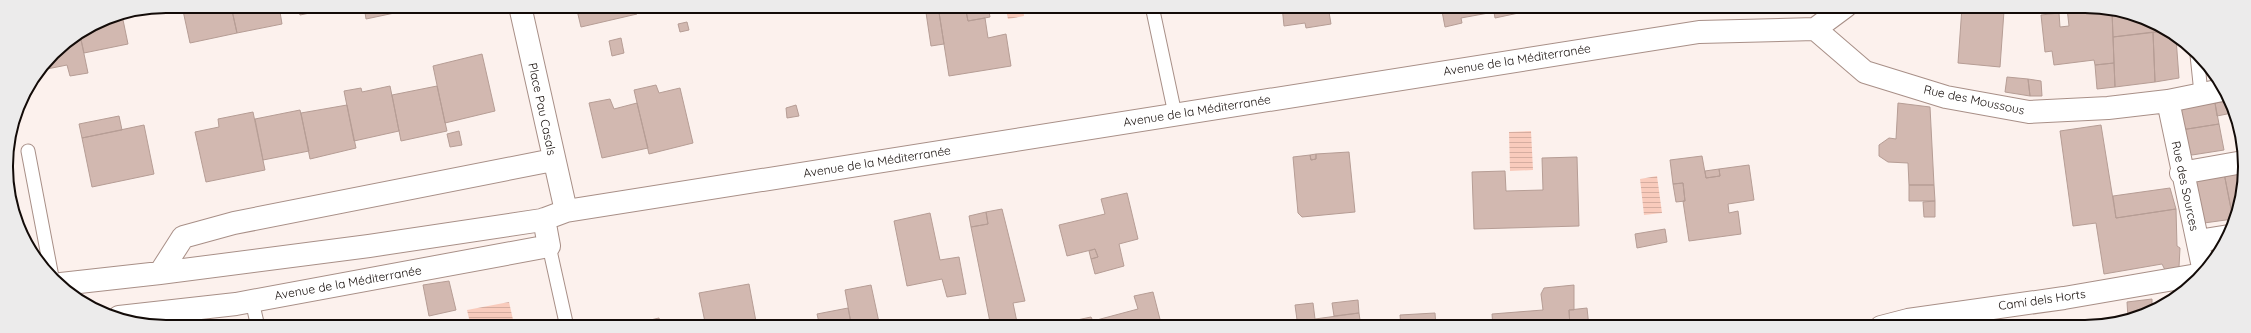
<svg xmlns="http://www.w3.org/2000/svg" width="2251" height="333" font-family="Quicksand,sans-serif">
  <style>
    .water { fill: url(#water-rules) }
    .building { fill: #d2b8b0; stroke: #b69d95 }
    .lines { fill: none; stroke-linecap: round; stroke-linejoin: round }
    .service-casing { stroke: #a88f87; stroke-width: 15 }
    .minor-casing { stroke: #a88f87; stroke-width: 24 }
    .path { stroke: #a49a96; stroke-width: 2.5; stroke-dasharray: 2 2; stroke-linecap: butt }
    .service { stroke: #fff; stroke-width: 13 }
    .minor { stroke: #fff; stroke-width: 22 }
    .labels { text-anchor: middle; stroke-width: 4; stroke-linejoin: round; paint-order: stroke }
    .street-label { font-size: 12px; fill: #130b08; stroke: #fff }
    .rim { fill: none; stroke: #130b08; stroke-width: 2 }
  </style>
  <defs>
    <pattern id="water-rules" width="6" height="5" patternUnits="userSpaceOnUse"><rect width="6" height="5" fill="#f9cbbc"/><path d="M0 2.5h6" fill="none" stroke="#d5ada0"/></pattern>
  </defs>
  <rect width="100%" height="100%" fill="#fcf1ed"/>
  <path class="water" d="M1005 6H1023L1024 16 1008 19Z
    M1602 6H1625V10L1602 12Z
    M1531 131 1533 170 1510 171 1509 132Z
    M1657 176 1662 213 1644 215 1640 179Z
    M509 302 514 324 499 327H471L467 310Z"/>
  <path class="building" d="M182 6H231L237 33 190 43Z
    M231 6H279L282 24 237 33Z
    M297 6H323L324 10 300 15Z
    M364 6H418V8L366 19Z
    M576 6H635L637 14 581 27Z
    M925 6H938L944 44 931 46Z
    M938 6H965L968 21 985 18 988 38 1006 34 1011 66 949 76Z
    M965 6H988L990 17 968 21Z
    M1282 6H1328L1331 24 1306 28 1305 23 1284 26Z
    M1441 6H1527L1528 11 1495 18 1494 12 1461 18 1462 23 1445 27Z
    M2085 6 2086 12 2112 11 2114 63 2095 65 2094 60 2054 65 2052 51 2045 52 2041 15 2059 13 2060 27 2069 26 2067 8Z
    M1962 7 2004 11 2000 67 1958 63Z
    M2112 11 2156 23 2166 31 2113 37Z
    M122 15 128 44 84 53 80 35 105 18Z
    M687 22 689 30 680 32 678 24Z
    M2166 31 2176 38 2179 78 2155 82 2153 32Z
    M2153 32 2155 82 2115 87 2113 37Z
    M80 35 88 73 70 76 67 65 42 70 53 53Z
    M621 38 624 53 612 56 609 41Z
    M482 54 495 111 445 123 433 66Z
    M2114 63 2115 87 2097 89 2095 65Z
    M2007 77 2028 79 2030 96 2005 92Z
    M2028 79 2041 81 2042 96H2030Z
    M656 85 659 93 680 88 693 143 649 154 634 90Z
    M390 86 399 131 354 141 344 91 361 88 362 92Z
    M437 86 447 131 401 141 392 95Z
    M610 99 614 109 637 103 648 148 602 158 589 103Z
    M2229 101 2237 115 2241 147 2238 148 2232 113 2217 116 2215 103Z
    M1898 103 1930 107 1934 185H1909L1908 163 1888 162 1879 156V145L1889 138 1896 139Z
    M2215 103 2219 124 2181 130 2179 114 2184 108Z
    M347 105 356 148 310 159 301 113Z
    M796 105 799 116 787 118 786 108Z
    M300 110 309 151 263 160 255 119Z
    M253 112 265 170 206 182 195 132 219 127 218 119Z
    M119 116 122 130 82 138 79 124Z
    M2219 124 2224 150 2192 155 2186 151 2181 130Z
    M144 125 154 174 92 187 82 138Z
    M2101 125 2116 218 2176 209 2177 246 2180 248 2179 267 2165 270 2162 264 2104 274 2096 223 2073 226 2060 131Z
    M459 131 462 145 450 147 447 134Z
    M1349 152 1355 212 1302 217 1298 213 1293 157 1310 155 1311 160 1316 159V154Z
    M1316 154V159L1311 160 1310 155Z
    M1702 156 1706 178 1720 176 1719 169 1749 165 1754 200 1728 204 1729 213 1738 211 1741 234 1689 241 1683 201H1685L1683 183 1673 184 1670 160Z
    M1577 157 1579 226 1474 229 1472 172 1505 171 1506 191 1543 190 1542 158Z
    M1719 169 1720 176 1706 178 1705 171Z
    M2244 170 2245 177 2233 219 2224 173Z
    M2224 173 2233 219 2204 223 2195 178Z
    M1683 183 1685 201 1676 202 1673 184Z
    M1909 185H1934L1935 201H1909Z
    M2170 188 2176 209 2116 218 2113 196Z
    M1127 193 1138 239 1119 244 1124 266 1095 274 1091 259 1098 257 1095 249 1067 256 1059 225 1105 214 1101 199Z
    M1935 201V217H1924L1923 202Z
    M1002 209 1025 301 1013 303 1018 327H991L971 227 988 224 986 212Z
    M986 212 988 224 971 227 969 216Z
    M930 213 940 260 959 257 966 294 947 297 942 279 907 286 894 221Z
    M1665 229 1667 242 1637 248 1635 234Z
    M2224 243 2215 256 2210 252 2213 245Z
    M1095 249 1098 257 1091 259 1089 251Z
    M449 281 456 310 429 316 423 285Z
    M749 284 757 327H706L699 293Z
    M871 285 880 327H834L851 323 845 290Z
    M1574 285V310H1569L1570 327H1493L1492 314 1543 310 1541 294 1544 288Z
    M1153 292 1162 327H1079L1077 320 1091 317 1093 321 1138 309 1134 296Z
    M2152 299V311L2128 318 2127 302Z
    M1358 300 1359 313 1334 316 1332 303Z
    M1313 303 1315 319 1359 313 1361 327H1298L1295 305Z
    M848 308 851 323 834 327H820L817 314Z
    M1587 308 1589 327H1570L1569 310Z
    M1435 313 1436 327H1401L1400 315Z
    M659 318 661 327H629V325Z
    M1979 320 1980 327H1955V325Z
    M372 323 373 327H355Z"/>
  <g class="lines">
    <g class="service-casing">
      <path id="service" d="M1152 6 1175 114
        M2197 55 2201 93
        M28 151 52 277
        M549 246 567 327
        M252 301 258 327"/>
    </g>
    <g class="minor-casing">
      <path id="minor" d="M520 6 566 211
        M1815 29 1865 72 1946 97 2029 112 2108 108 2168 101 2222 90
        M2168 101 2204 272
        M2181 173 2243 162
        M2198 241 2229 236
        M160 273 183 237 234 223 553 160
        M61 284 160 273 369 246 542 220 566 211 1699 32 1815 29 1846 6
        M119 317 236 304 549 246 544 219
        M1881 327 1908 320 2064 298 2203 274"/>
    </g>
    <path class="path" d="M13 126 15 134"/>
    <use href="#service" class="service"/>
    <use href="#minor" class="minor"/>
  </g>
  <g class="labels">
    <g class="street-label">
      <text transform="translate(1517 60) rotate(-9)" y="4">Avenue de la Méditerranée</text>
      <text transform="translate(1974 100) rotate(12)" y="4">Rue des Moussous</text>
      <text transform="translate(542 109) rotate(78)" y="4">Place Pau Casals</text>
      <text transform="translate(1197 111) rotate(-9)" y="4">Avenue de la Méditerranée</text>
      <text transform="translate(877 162) rotate(-9)" y="4">Avenue de la Méditerranée</text>
      <text transform="translate(2185 186) rotate(78)" y="4">Rue des Sources</text>
      <text transform="translate(348 283) rotate(-10)" y="4">Avenue de la Méditerranée</text>
      <text transform="translate(2042 300) rotate(-8)" y="4">Camí dels Horts</text>
    </g>
  </g>
  <path d="M0 0H2251V333H0ZM166 13H2085A153 153 0 0 1 2238 166V167A153 153 0 0 1 2085 320H166A153 153 0 0 1 13 167V166A153 153 0 0 1 166 13Z" fill="#ecebeb" fill-rule="evenodd"/>
  <path class="rim" d="M166 13H2085A153 153 0 0 1 2238 166V167A153 153 0 0 1 2085 320H166A153 153 0 0 1 13 167V166A153 153 0 0 1 166 13Z"/>
</svg>
